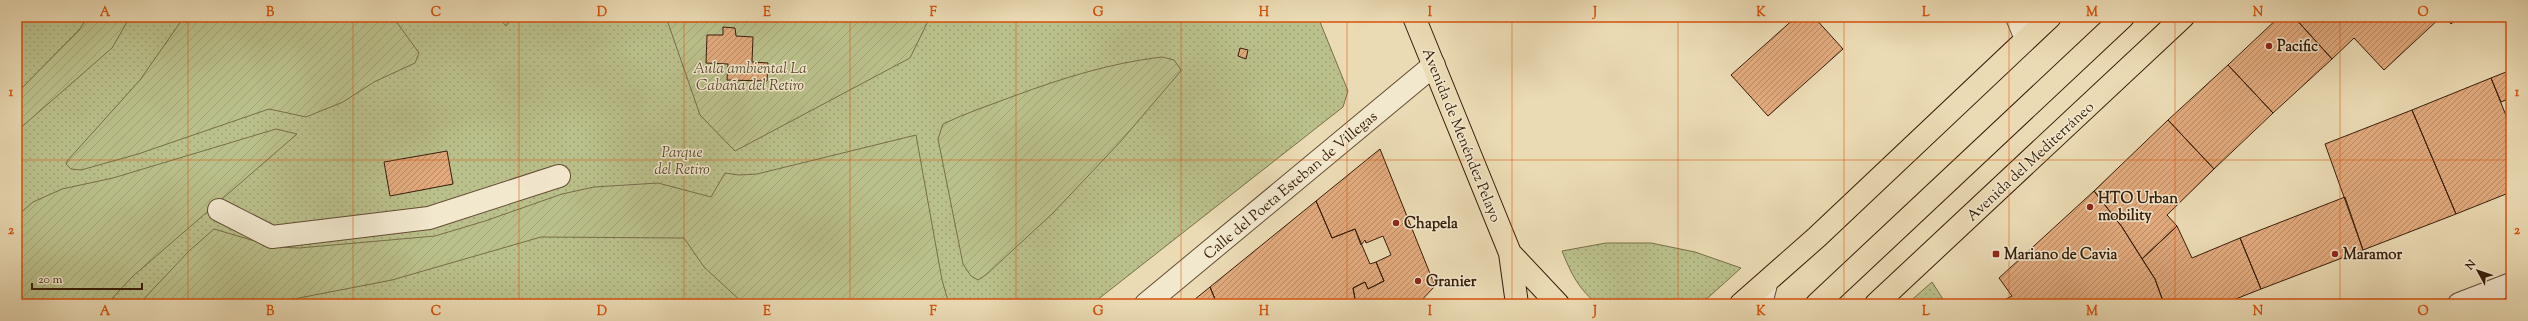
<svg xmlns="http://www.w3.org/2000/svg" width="2528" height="321" font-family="'Sorts Mill Goudy',serif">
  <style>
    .park { fill: url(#park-dots); stroke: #786e4a }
    .garden { fill: url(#garden-furrows); stroke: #786e4a }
    .building { fill: url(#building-hatch); stroke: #371c09 }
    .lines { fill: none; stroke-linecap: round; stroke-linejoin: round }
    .minor-casing { stroke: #644c34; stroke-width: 24 }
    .major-casing { stroke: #371c09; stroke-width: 24 }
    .minor { stroke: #f2e8ce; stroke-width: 22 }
    .major { stroke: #ebdbb4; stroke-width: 22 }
    .grid { fill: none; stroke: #d6530c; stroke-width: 1; stroke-opacity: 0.55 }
    .poi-dot { fill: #8f2418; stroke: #f2e8ce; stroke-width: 1.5 }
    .labels { text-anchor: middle; stroke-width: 3; stroke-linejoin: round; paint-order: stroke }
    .poi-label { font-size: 15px; font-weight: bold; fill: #371c09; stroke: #f2e8ce; text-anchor: start }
    .park-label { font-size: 15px; font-style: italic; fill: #5e4d30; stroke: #f2e8ce }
    .street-label { font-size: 15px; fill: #371c09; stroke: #f2e8ce }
    .neatline { fill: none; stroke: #d6530c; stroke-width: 1.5 }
    .grid-label { font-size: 13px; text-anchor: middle; font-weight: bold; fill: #d6530c }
  </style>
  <defs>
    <pattern id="park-dots" width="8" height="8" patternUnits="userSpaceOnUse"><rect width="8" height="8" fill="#bac08b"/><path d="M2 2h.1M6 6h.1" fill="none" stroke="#a0a477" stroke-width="1.8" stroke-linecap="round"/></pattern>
    <pattern id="garden-furrows" width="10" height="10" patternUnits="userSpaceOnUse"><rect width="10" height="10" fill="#bac08b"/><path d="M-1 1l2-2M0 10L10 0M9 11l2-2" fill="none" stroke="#a0a477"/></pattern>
    <pattern id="building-hatch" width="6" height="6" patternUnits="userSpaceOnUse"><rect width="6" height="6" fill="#e2aa7d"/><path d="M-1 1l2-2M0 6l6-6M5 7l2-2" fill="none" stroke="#b88a65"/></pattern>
  </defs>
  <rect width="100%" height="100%" fill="#ebdbb4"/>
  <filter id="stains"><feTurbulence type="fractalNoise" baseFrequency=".005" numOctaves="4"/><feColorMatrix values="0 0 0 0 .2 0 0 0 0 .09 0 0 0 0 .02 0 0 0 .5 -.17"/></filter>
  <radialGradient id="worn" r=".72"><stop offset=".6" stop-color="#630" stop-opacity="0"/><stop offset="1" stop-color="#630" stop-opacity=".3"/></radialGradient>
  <path class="park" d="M17 17H1318L1348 91 1343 107 1092 304H17Z
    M1606 243H1651L1695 252 1741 268 1701 304H1598C1579 291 1570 271 1562 251Z
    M1932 282 1946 304H1907Z"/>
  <path class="garden" d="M88 17H130L112 48 17 131V93L79 30Z
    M184 17H393L419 53 415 63 374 82 343 102 306 117 269 109 138 154 81 170 71 169 66 164 68 160 140 80Z
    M498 17H513L506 26Z
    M666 17H930L910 58 735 151 700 115Z
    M1162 57 1174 60 1181 70 1180 72 1121 141 1053 213 987 274 978 280 971 276 963 264 938 139 943 124C966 113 990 105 1014 96 1063 78 1110 63 1162 57Z
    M276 129 297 134 132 277 107 304H17V216L33 202 62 189 113 178Z
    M916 135 942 280 949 304H744L704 267 684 238 541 237 392 280 268 304H139L189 251 214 229 275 247 299 248 435 236 485 221 562 194 594 187 658 183 711 197 725 173 739 175 757 174Z"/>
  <path class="building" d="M1796 17H1814L1843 49 1768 116 1731 75Z
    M2279 17H2294L2332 59 2273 113 2228 65Z
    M2294 17H2441L2384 70 2354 38 2332 59Z
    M2445 17H2459L2451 24Z
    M723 27 735 28 736 36 753 37 752 62 768 63 767 81 727 80 728 64 706 63 707 35H723Z
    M1240 48 1248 50 1246 59 1238 56Z
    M2228 65 2273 113 2214 169 2168 120Z
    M2511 70V98L2501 102 2491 78Z
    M2491 78 2511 128V192L2456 214 2412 110Z
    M2412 110 2456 214 2363 250 2325 144Z
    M2168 120 2214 169 2167 215 2177 226 2142 259 2122 227 2094 191Z
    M1380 149 1435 286 1418 304H1356L1353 288 1365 282 1368 289 1384 281 1376 262 1391 255 1383 236 1366 243 1365 240 1361 245 1355 229 1332 238 1316 201Z
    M447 151 453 184 390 196 384 162Z
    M2094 191 2122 227 2155 279 2164 304H1996L2012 296 1999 278Z
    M2345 197 2363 250 2261 289 2240 238Z
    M1316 201 1332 238 1355 229 1370 264 1376 262 1384 281 1368 289 1365 282 1353 288 1356 304H1217L1210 287Z
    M2177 226 2192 258 2240 238 2261 289 2223 304H2164L2155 279 2142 259Z
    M1210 287 1217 304H1189Z"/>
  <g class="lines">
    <g class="minor-casing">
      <path id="minor" d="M2017 17 2026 39
        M219 210 272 237 429 218 559 176
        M1146 304 1434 65
        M1761 304 1766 284
        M2459 304 2511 284"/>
    </g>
    <g class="major-casing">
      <path id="major" d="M1414 17 1510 253 1517 304
        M1510 253 1558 304
        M1741 304 1817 237 2050 17
        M1817 304 2123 17
        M1876 304 2183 17"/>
    </g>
    <use href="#minor" class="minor"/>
    <use href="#major" class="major"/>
  </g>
  <path class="grid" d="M188 17V304M353 17V304M519 17V304M684 17V304M850 17V304M1016 17V304M1181 17V304M1347 17V304M1512 17V304M1678 17V304M1844 17V304M2009 17V304M2175 17V304M2340 17V304M17 160H2511"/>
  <g class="poi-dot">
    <circle cx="2269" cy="46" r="4"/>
    <circle cx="2090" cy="207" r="4"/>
    <circle cx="1396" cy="223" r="4"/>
    <rect x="1992" y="250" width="8" height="8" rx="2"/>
    <circle cx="2335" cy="254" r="4"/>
    <circle cx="1418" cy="281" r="4"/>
  </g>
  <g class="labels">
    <g class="poi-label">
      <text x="2277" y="51">Pacific</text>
      <text x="2098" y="203">HTO Urban<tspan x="2098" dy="17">mobility</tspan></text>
      <text x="1404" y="228">Chapela</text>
      <text x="2004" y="259">Mariano de Cavia</text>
      <text x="2343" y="259">Maramor</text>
      <text x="1426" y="286">Granier</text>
    </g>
    <g class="park-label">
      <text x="750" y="73">Aula ambiental La<tspan x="750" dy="17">Cabaña del Retiro</tspan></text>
      <text x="682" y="157">Parque<tspan x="682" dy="17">del Retiro</tspan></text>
    </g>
    <g class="street-label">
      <text transform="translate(1462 135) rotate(68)" y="5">Avenida de Menéndez Pelayo</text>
      <text transform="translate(2030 161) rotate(-43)" y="5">Avenida del Mediterráneo</text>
      <text transform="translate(1290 185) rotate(-40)" y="5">Calle del Poeta Esteban de Villegas</text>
    </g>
  </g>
  <rect width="2528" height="321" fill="none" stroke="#ebdbb4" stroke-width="44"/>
  <g transform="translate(2478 271) rotate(310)" stroke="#f2e8ce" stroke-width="3" paint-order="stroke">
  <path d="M0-3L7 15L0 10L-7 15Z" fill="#371c09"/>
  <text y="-6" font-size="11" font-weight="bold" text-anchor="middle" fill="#371c09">N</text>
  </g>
  <path d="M32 283v6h110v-6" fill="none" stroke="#371c09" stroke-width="2"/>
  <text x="38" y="283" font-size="12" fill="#371c09" stroke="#f2e8ce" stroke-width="3" paint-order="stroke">20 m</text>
  <rect x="22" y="22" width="2484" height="277" class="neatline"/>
  <g class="grid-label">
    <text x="105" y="16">A</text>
    <text x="270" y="16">B</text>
    <text x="436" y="16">C</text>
    <text x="602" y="16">D</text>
    <text x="767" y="16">E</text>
    <text x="933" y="16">F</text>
    <text x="1098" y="16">G</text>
    <text x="1264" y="16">H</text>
    <text x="1430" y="16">I</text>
    <text x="1595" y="16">J</text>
    <text x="1761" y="16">K</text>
    <text x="1926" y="16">L</text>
    <text x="2092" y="16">M</text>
    <text x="2258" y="16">N</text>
    <text x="2423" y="16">O</text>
    <text x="11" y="96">1</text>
    <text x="2517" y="96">1</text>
    <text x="11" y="234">2</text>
    <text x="2517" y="234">2</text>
    <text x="105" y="315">A</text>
    <text x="270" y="315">B</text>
    <text x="436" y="315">C</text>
    <text x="602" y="315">D</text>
    <text x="767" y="315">E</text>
    <text x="933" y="315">F</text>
    <text x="1098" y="315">G</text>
    <text x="1264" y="315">H</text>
    <text x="1430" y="315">I</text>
    <text x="1595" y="315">J</text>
    <text x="1761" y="315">K</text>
    <text x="1926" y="315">L</text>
    <text x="2092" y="315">M</text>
    <text x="2258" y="315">N</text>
    <text x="2423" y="315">O</text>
  </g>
  <rect width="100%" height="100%" filter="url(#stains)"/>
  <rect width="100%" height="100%" fill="url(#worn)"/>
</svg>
